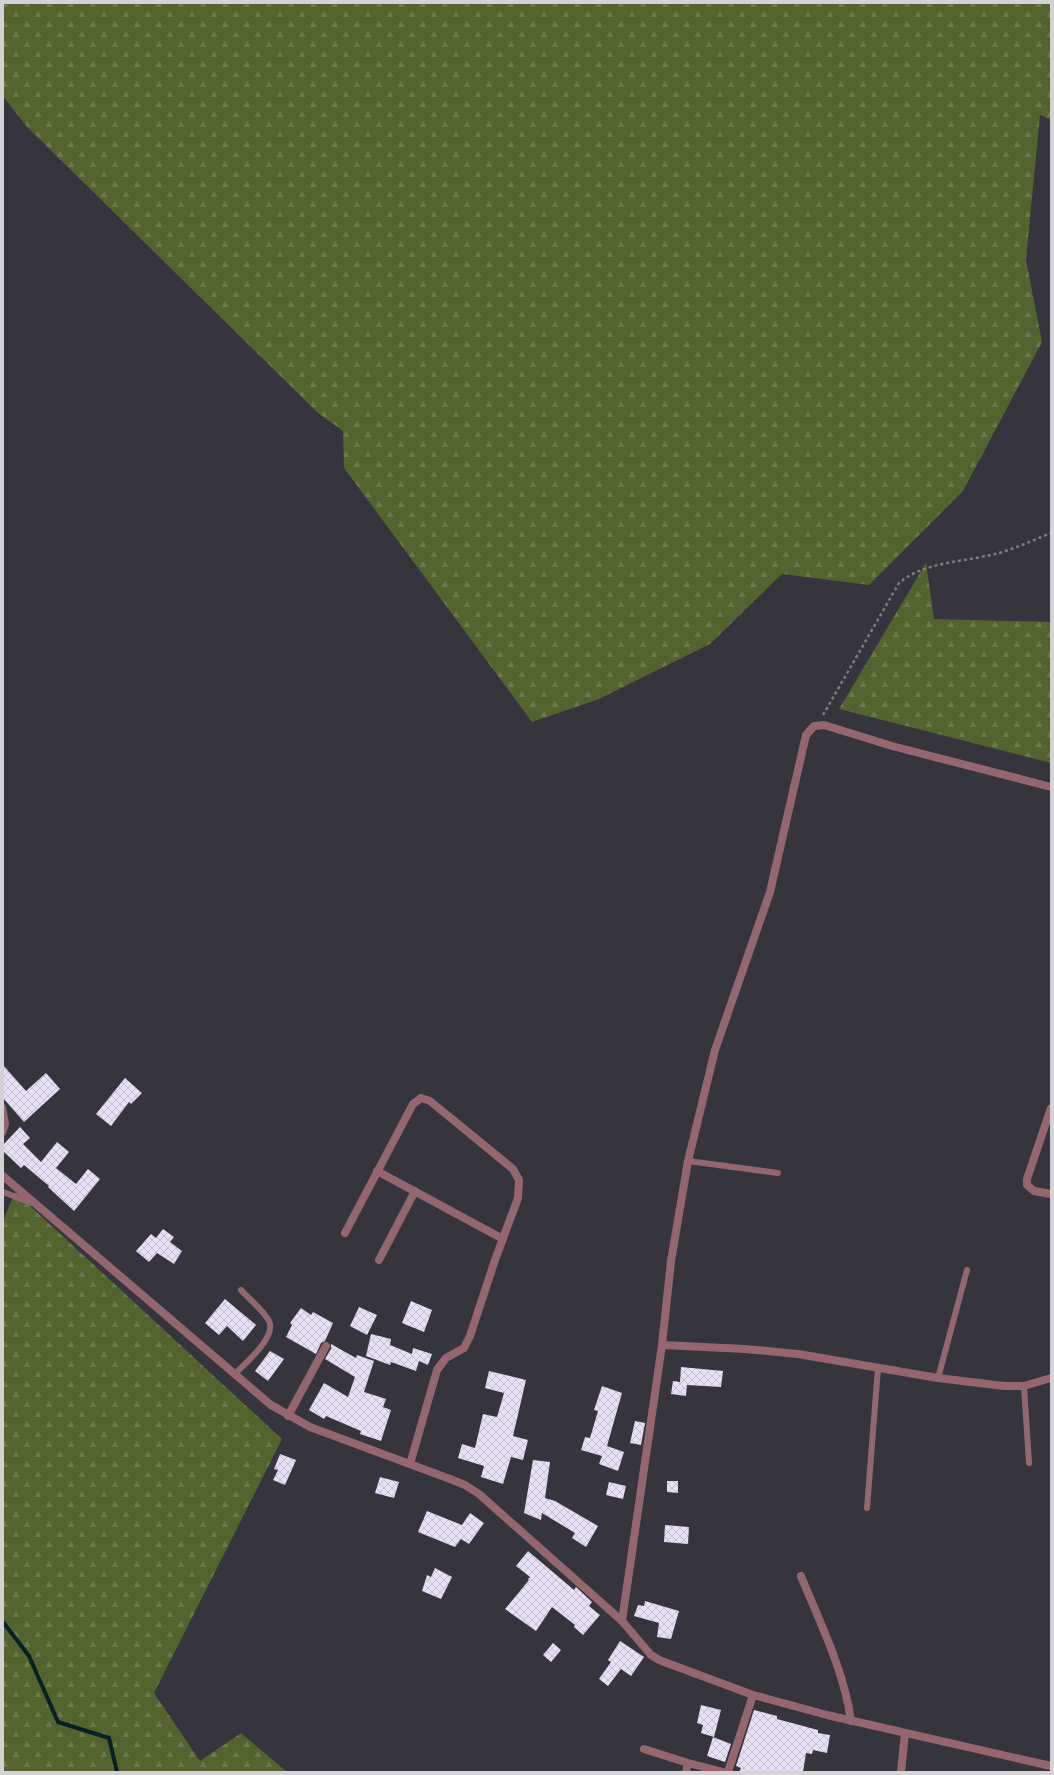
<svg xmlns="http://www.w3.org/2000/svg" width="1054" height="1775" font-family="'PT Sans Narrow',sans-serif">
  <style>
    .forest { fill: url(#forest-firs) }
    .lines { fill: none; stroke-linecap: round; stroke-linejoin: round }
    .stream { stroke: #082027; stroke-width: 4 }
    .building { fill: url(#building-cross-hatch) }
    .path { stroke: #7e7d83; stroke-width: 2.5; stroke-dasharray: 3 3; stroke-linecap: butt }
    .lane { stroke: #966670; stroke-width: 6 }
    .street { stroke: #966670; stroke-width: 8 }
  </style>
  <defs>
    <pattern id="forest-firs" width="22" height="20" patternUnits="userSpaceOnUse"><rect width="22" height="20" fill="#53632d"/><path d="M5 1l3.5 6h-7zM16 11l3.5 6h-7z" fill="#6b784b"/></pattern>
    <pattern id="building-cross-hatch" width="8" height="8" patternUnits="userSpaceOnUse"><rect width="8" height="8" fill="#e6dff6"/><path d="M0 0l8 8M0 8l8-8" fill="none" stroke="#c5bfd2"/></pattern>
  </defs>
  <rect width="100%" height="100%" fill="#36343c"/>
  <path class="forest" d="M3 3H1051V120L1040 115 1026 260 1042 342 963 491 869 585 782 574 710 644 599 699 532 722 344 468 343 431 318 413 27 127 3 96Z
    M926 563 934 619 1051 622V763L839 709Z
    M15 1192 282 1439 154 1693 200 1761 241 1733 287 1772H3V1221Z"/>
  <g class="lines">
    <path class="stream" d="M3 1622 29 1656 58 1722 109 1738 117 1772"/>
  </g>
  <path class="building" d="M3 1065 26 1091 46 1073 60 1089 24 1122 3 1098Z
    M125 1078 142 1093 131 1104 129 1102 111 1126 96 1114Z
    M20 1127 30 1138 23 1144 41 1162 57 1142 69 1152 56 1168 76 1184 88 1169 100 1179 74 1211 48 1187 49 1186 24 1165 21 1168 3 1151V1145Z
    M163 1229 174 1237 170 1242 182 1251 174 1264 157 1253 149 1262 136 1251 151 1234 156 1238Z
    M225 1299 256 1325 243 1341 227 1326 219 1335 205 1323Z
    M411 1301 432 1310 424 1332 402 1323Z
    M359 1307 377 1315 367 1335 350 1326Z
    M301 1308 311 1315 313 1312 333 1323 325 1341 321 1343 316 1354 286 1337 292 1325 290 1323Z
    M371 1334 391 1339 390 1345 412 1354 413 1348 432 1354 428 1365 419 1361 416 1371 391 1362 390 1365 366 1356Z
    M331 1344 356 1358 357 1355 374 1361 364 1392 386 1399 383 1407 391 1410 381 1441 360 1434 361 1431 326 1416 324 1419 309 1410 324 1383 348 1397 355 1377 325 1359 331 1349Z
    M270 1351 284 1359 268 1381 255 1371Z
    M681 1367 723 1371 721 1387 687 1385 686 1396 671 1394 673 1381 680 1382Z
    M489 1371 526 1380 513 1436 528 1440 523 1460 511 1457 503 1484 481 1477 484 1466 458 1458 462 1444 475 1448 483 1414 497 1417 504 1393 485 1388Z
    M602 1386 622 1393 607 1446 624 1452 618 1471 599 1464 602 1456 581 1450 585 1437 590 1438 598 1411 594 1410Z
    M635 1421 645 1423 641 1445 630 1443Z
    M280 1454 296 1460 285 1485 273 1480 278 1470 274 1469Z
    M533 1460 550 1462 545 1498 555 1501 598 1526 586 1547 572 1538 575 1533 542 1513 541 1520 524 1513Z
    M380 1477 399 1482 394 1498 375 1493Z
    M667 1481H678V1493L667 1492Z
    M609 1482 626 1486 623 1499 606 1495Z
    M427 1511 462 1525 470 1513 484 1523 469 1544 461 1539 455 1547 418 1532Z
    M665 1525 689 1527 688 1544 664 1542Z
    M528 1551 574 1590 576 1587 592 1602 589 1606 600 1615 583 1635 574 1627 575 1625 552 1607 536 1631 505 1609 529 1580 528 1579 530 1577 516 1566Z
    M435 1568 452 1577 441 1599 422 1591 427 1575 431 1577Z
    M645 1601 679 1611 671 1639 657 1637 659 1623 634 1616 638 1605 644 1606Z
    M620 1641 644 1657 631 1676 621 1669 608 1686 599 1679 611 1662 608 1660Z
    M553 1643 561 1650 551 1662 543 1655Z
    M701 1705 721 1710 714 1737 701 1733 703 1725 697 1723Z
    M754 1710 777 1716V1719L818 1730V1733L830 1735 827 1753 813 1750 812 1754 806 1753 803 1772H739L741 1768 736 1766Z
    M713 1737 731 1744 725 1762 707 1756Z"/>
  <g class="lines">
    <path class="path" d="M823 715 899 583C925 561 966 562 999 553 1016 548 1034 540 1051 533"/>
    <path class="lane" d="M3 1107 6 1124 3 1133
      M688 1161 778 1173
      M3 1192 32 1203
      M235 1374C245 1363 277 1337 269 1321 263 1310 250 1300 241 1290
      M938 1378 967 1270
      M1024 1386 1029 1463
      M867 1508 878 1368"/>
    <path class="street" d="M1051 1108 1027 1179V1185L1034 1191 1051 1194
      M377 1171 503 1239
      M3 1176 271 1405 310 1427 450 1479 465 1485 479 1494 622 1621 651 1655 659 1660 753 1695 827 1715 1051 1766
      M345 1233 413 1104 421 1098 430 1101 513 1169 519 1180 518 1198 495 1260 470 1336 464 1348 446 1358 437 1370 410 1464
      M379 1260 415 1191
      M662 1345 745 1349 798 1354 938 1378 1004 1386H1024L1051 1378
      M288 1416 326 1346
      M801 1576C820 1623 844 1670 851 1721
      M622 1621 662 1345 671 1261 688 1161 715 1050 770 892 806 735 814 726 824 725 892 746 1051 787
      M644 1749 688 1763 723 1772
      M686 1772 688 1763
      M728 1772 753 1695
      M901 1772 905 1733"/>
  </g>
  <rect width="1054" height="1775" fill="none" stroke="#d3d2d7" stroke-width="8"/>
</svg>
